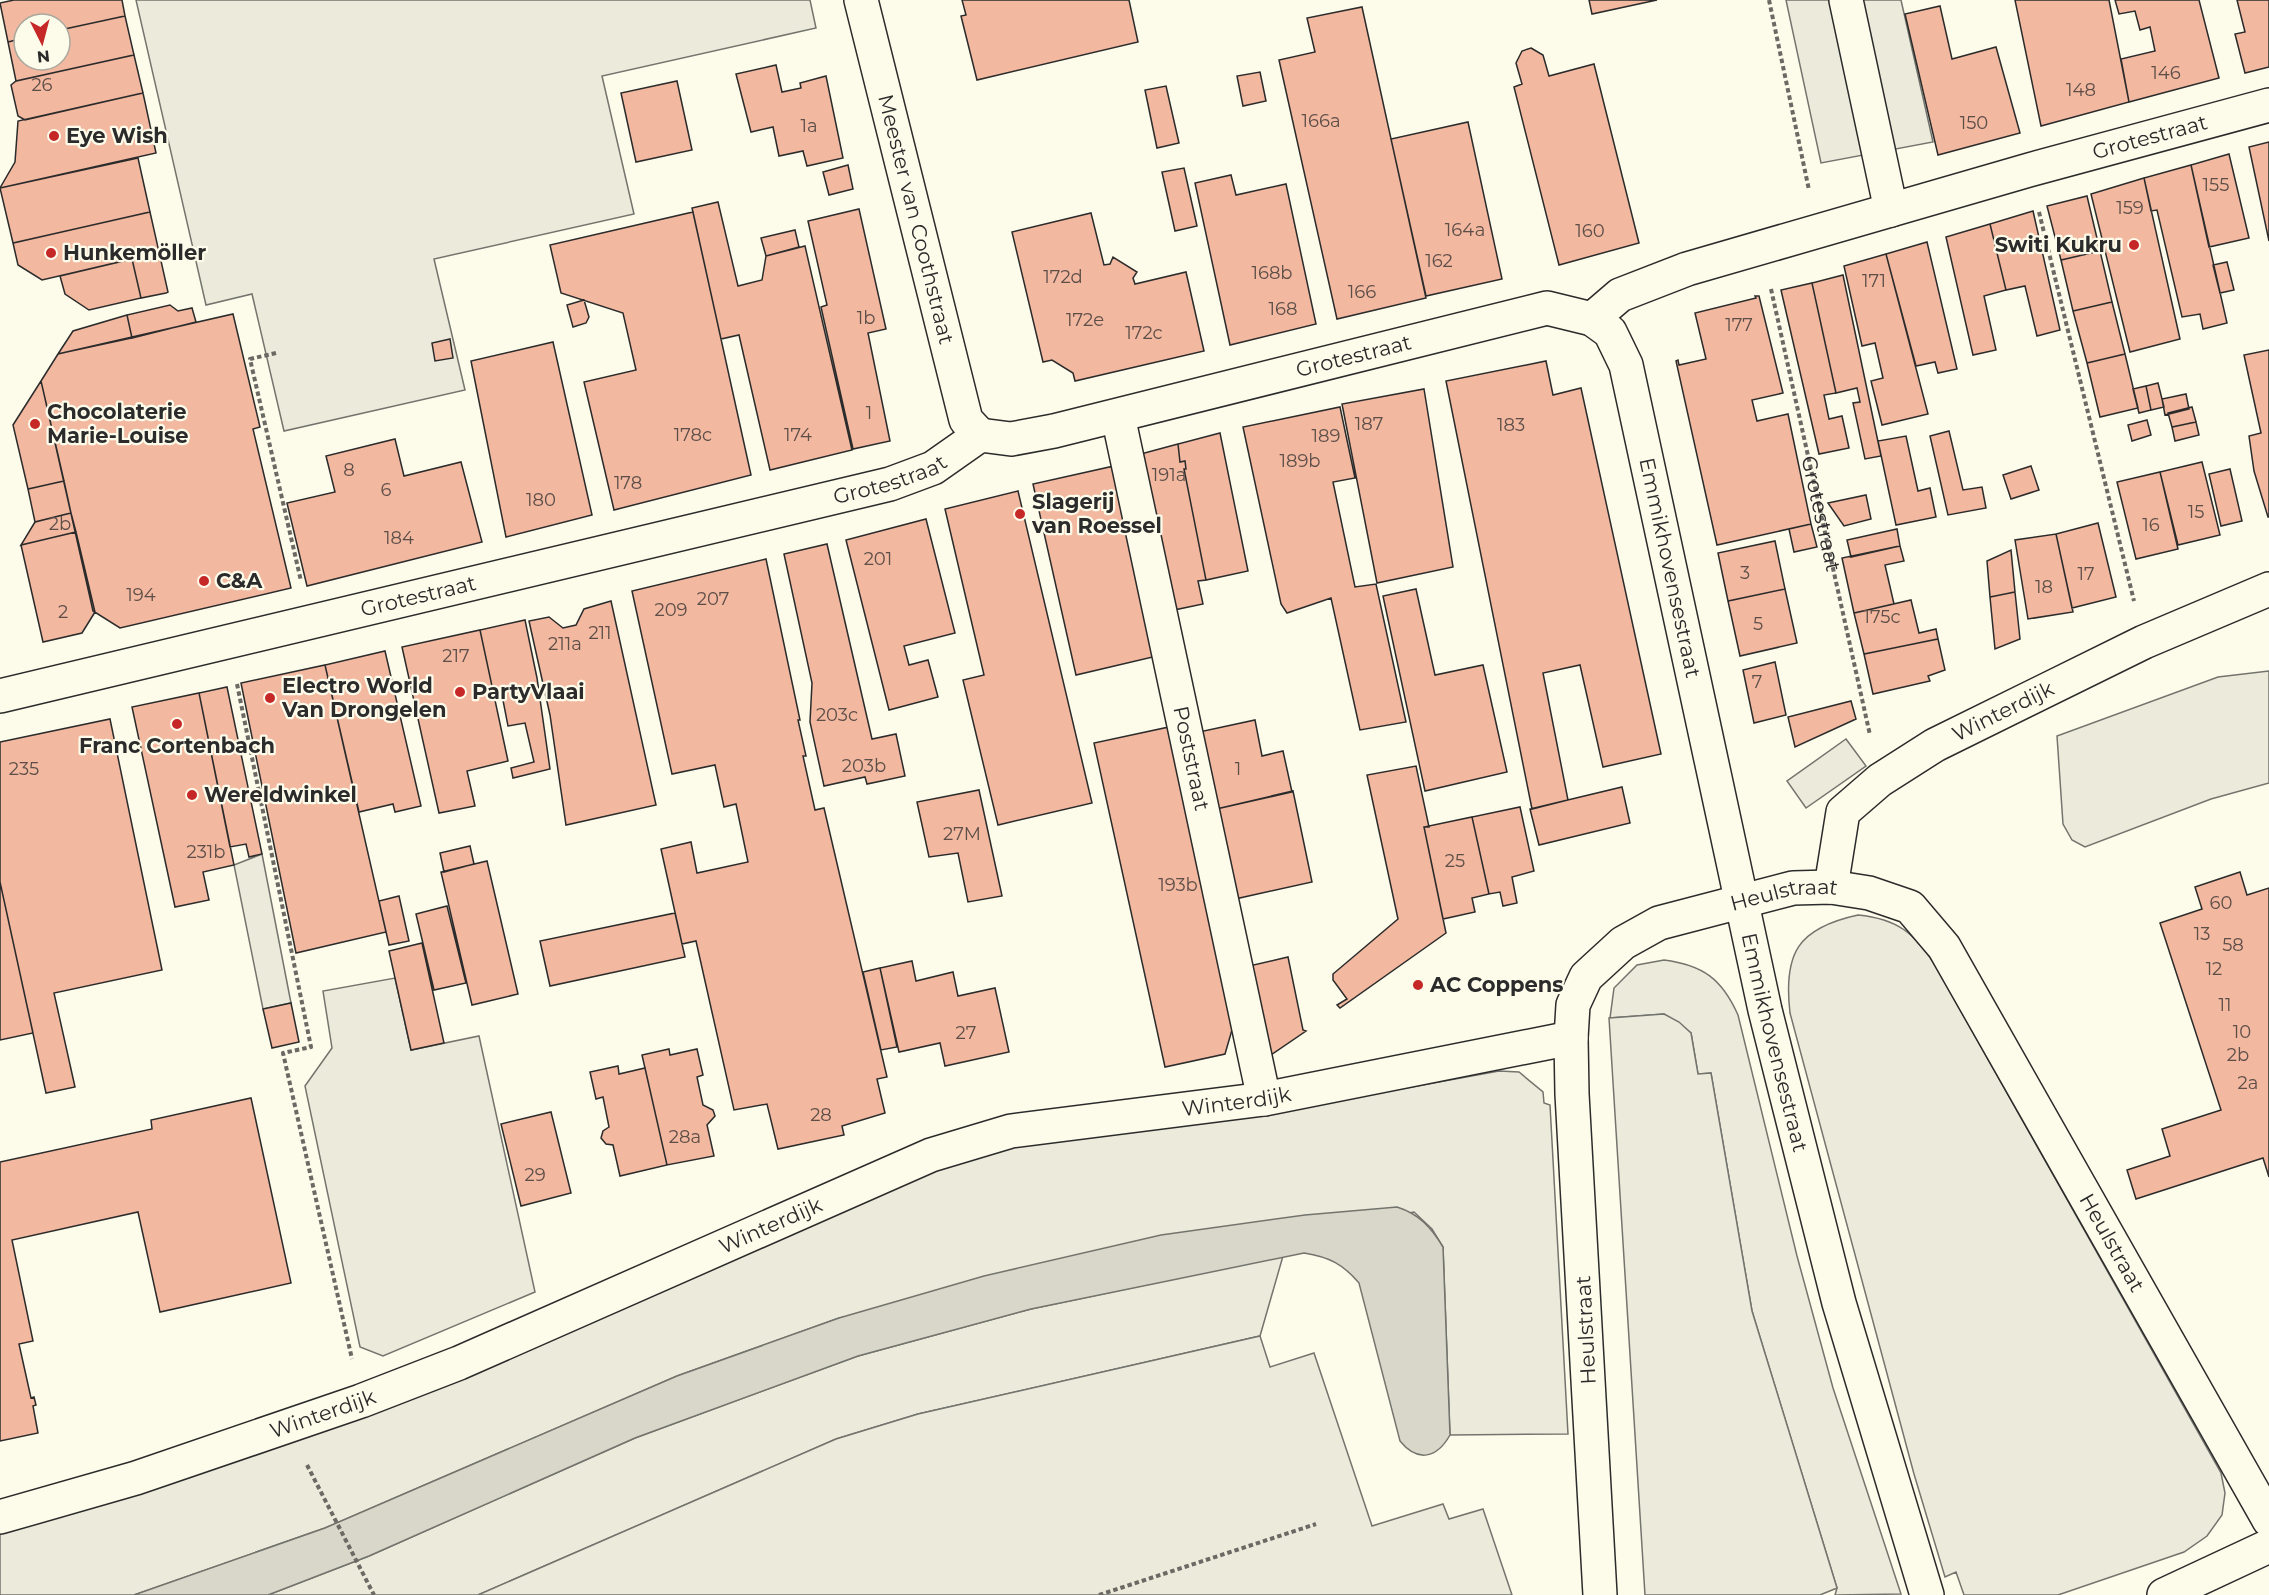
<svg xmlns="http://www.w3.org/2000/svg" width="2269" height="1595" font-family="Montserrat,sans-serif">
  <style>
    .green { fill: #ecebdb; stroke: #74746e; stroke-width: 1.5 }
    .parking { fill: #eceadb; stroke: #74746e; stroke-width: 1.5 }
    .water { fill: #d8d7c9; stroke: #74746e; stroke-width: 1.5 }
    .building { fill: #f2b8a0; stroke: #2b2b2b; stroke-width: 1.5 }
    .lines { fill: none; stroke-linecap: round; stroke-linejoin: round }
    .minor-casing { stroke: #2b2b2b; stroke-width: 36 }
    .major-casing { stroke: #2b2b2b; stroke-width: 36 }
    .path { stroke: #6a6964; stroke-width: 4; stroke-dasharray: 4.5 3; stroke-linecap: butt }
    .minor { stroke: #fdfbea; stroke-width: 33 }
    .major { stroke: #fdfbea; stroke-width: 33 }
    .poi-dot { fill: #c62828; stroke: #fdfbea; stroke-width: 2 }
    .labels { text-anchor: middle; stroke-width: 4.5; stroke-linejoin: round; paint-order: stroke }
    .number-label { font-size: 18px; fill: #5d4e48 }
    .poi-label { font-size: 21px; font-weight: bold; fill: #2b2b2b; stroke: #fdfbea; text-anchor: start }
    .street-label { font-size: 21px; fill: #2b2b2b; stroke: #fdfbea }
  </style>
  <rect width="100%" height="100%" fill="#fdfbea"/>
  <path class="green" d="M2269 671V783L2211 799 2085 847 2072 840 2063 824 2057 736 2218 677Z
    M262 854 291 1003 263 1009 234 865Z
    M1858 915C1898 919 1914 933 1935 965L2221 1473 2225 1493 2222 1515 2207 1536 2184 1552 2058 1595H1964L1956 1572 1945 1577 1914 1474 1790 1013C1783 953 1798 928 1858 915Z
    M1664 960C1703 965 1722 979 1738 1015L1797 1256 1833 1388 1901 1594 1835 1595 1837 1588 1752 1311 1711 1073 1698 1074 1691 1033 1664 1014 1610 1018 1614 988 1637 965Z
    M395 978 411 1050 479 1036 535 1292 383 1356 360 1347 305 1086 332 1048 323 991Z
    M1499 1071 1519 1072 1543 1092 1544 1103 1550 1105 1568 1434 1450 1435 1443 1247 1432 1229 1414 1212 839 1318 677 1376 325 1528 134 1595H0V1532L929 1171 1010 1145 1137 1130 1373 1094Z
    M1283 1256 1260 1336 918 1414 836 1439 478 1595H268L369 1556 635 1438 858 1356 1031 1309Z"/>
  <path class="parking" d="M136 0H810L816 28 602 76 634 214 434 259 465 390 284 431 252 294 206 305Z
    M1786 0H1901L1933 142 1821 163Z
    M1846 739 1866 766 1806 808 1787 781Z
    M1664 1014 1679 1022 1691 1033 1698 1074 1711 1073 1752 1311 1837 1588 1820 1595H1645L1609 1018Z
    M1260 1336 1270 1367 1314 1353 1372 1526 1443 1504 1449 1519 1483 1509 1512 1595H478L836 1439 918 1414Z"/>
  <path class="water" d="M1397 1207C1419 1214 1431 1227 1443 1247L1450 1435C1437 1458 1418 1463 1400 1441L1359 1283C1343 1264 1329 1257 1304 1253L1031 1309 858 1356 635 1438 369 1556 268 1595H134L325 1528 677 1376 839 1318 984 1276 1161 1235 1305 1215Z"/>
  <path class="building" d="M14 0H122L125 16 60 30V24H24V38L8 42 0 3Z
    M962 0H1129L1138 42 977 80 961 16 966 15Z
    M1589 0H1657L1592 14Z
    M2015 0H2109L2129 102 2041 126Z
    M2115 0H2199L2219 78 2129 102 2121 59 2155 51 2150 27 2140 30 2135 11 2119 14Z
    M2237 0H2269V67L2245 73 2235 34 2245 32Z
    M1940 6 1952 59 1996 47 2020 133 1938 155 1905 14Z
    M1362 7 1426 298 1337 319 1279 60 1315 52 1307 18Z
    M125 16 134 55 16 81 8 42 24 38V60H60V30Z
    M1531 48 1543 55 1549 76 1594 64 1639 243 1559 265 1514 87 1522 84 1516 63 1522 51Z
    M134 55 143 93 25 120 18 116 11 85 16 81Z
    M776 65 782 92 801 88 800 83 826 76 843 158 807 166 803 151 779 156 773 127 751 132 736 74Z
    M1260 72 1266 101 1243 106 1237 76Z
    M677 81 692 150 636 162 621 93Z
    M1166 86 1179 143 1157 148 1145 90Z
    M143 93 156 153 0 188 15 162 18 121Z
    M1468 122 1502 279 1426 296 1391 139Z
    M2269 142V241L2249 147Z
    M2229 154 2249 238 2209 247 2191 165Z
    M138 158 150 212 13 243 0 188Z
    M848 165 853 189 829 195 823 172Z
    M2191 165 2227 323 2203 329 2200 314 2182 317 2157 210 2151 211 2144 178Z
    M1184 168 1197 226 1175 231 1162 172Z
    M1231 175 1236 195 1286 184 1316 324 1230 345 1195 183Z
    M2144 178 2180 339 2130 352 2091 194Z
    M2087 196 2100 251 2061 260 2047 206Z
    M718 202 738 286 762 280 766 256 805 246 852 450 770 470 739 335 721 339 692 208Z
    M859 209 886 329 868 333 890 441 853 449 821 307 827 305 808 221Z
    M2033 211 2060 330 2037 336 2025 286 2006 290 1990 224Z
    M150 212 168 292 166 293 141 298 132 259 42 280 18 265 13 243Z
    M693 212 751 475 614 510 584 382 636 370 623 313 561 293 550 245Z
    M1091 213 1104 265 1110 264 1113 257 1137 272 1133 278 1135 284 1186 272 1204 351 1075 381 1073 373 1052 360 1043 362 1012 232Z
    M1990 224 2006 290 1984 296 1996 350 1973 355 1946 237Z
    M795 230 799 247 766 256 761 238Z
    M1927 242 1957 369 1938 373 1935 362 1916 366 1886 254Z
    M2100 251 2112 302 2073 311 2061 260Z
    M1886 254 1928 414 1882 425 1871 381 1883 378 1875 343 1862 346 1844 266Z
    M132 259 141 298 89 310 65 294 60 276Z
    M2227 262 2234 290 2220 293 2213 265Z
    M1843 275 1881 456 1865 459 1853 403 1860 402 1857 388 1836 393 1812 283Z
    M1812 283 1836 393 1824 395 1829 419 1842 416 1849 448 1819 454 1781 290Z
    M1755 296H1759L1783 393 1752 400 1757 421 1788 414 1811 524 1717 545 1676 361 1678 360 1679 365 1706 359 1695 313 1756 298Z
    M584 300 589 317 586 323 573 327 567 305Z
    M2112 302 2125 354 2087 363 2073 311Z
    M170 305 178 311 192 308 196 322 132 338 127 315Z
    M233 314 260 427 253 429 291 588 120 628 93 611 41 381 58 354Z
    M127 315 132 338 58 354 73 331Z
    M450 339 453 358 435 361 432 343Z
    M553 342 592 515 506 537 471 361Z
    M2269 350V517H2268L2254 471 2249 436 2261 433 2244 355Z
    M2125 354 2138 408 2100 417 2087 363Z
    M1546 361 1553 395 1581 388 1661 754 1603 767 1580 665 1543 673 1568 800 1532 809 1446 381Z
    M41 381 64 481 28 489 13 425Z
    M2158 383 2164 407 2151 410 2146 386Z
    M2146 386 2151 410 2139 413 2133 389Z
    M1424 389 1453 567 1377 583 1342 404Z
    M2186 394 2189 409 2165 415 2162 399Z
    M1340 407 1355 478 1333 482 1355 587 1376 584 1406 722 1360 730 1331 598 1287 613 1281 604 1243 427Z
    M2192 407 2196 422 2172 427 2168 413Z
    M2147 420 2151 435 2132 441 2128 425Z
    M2196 422 2199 435 2175 441 2172 427Z
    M1949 431 1963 490 1982 487 1986 508 1948 515 1930 436Z
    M1220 433 1248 571 1206 580 1184 469H1186L1185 461 1180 462 1178 444Z
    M1906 436 1918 491 1930 488 1936 517 1896 525 1878 441Z
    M395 439 404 476 461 462 482 542 307 586 287 503 335 492 326 456Z
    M1178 444 1180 462 1185 461 1186 469H1184L1206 580 1198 581 1203 604 1174 610 1137 455Z
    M2202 462 2220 535 2178 545 2160 472Z
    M1114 466 1157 656 1076 675 1033 484Z
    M2031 466 2039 490 2011 499 2003 475Z
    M2230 469 2242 521 2221 526 2209 474Z
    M2160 472 2178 549 2136 559 2117 482Z
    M64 481 71 513 35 522 28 489Z
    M1018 491 1092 803 998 825 963 680 984 675 945 509Z
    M1866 495 1871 519 1844 526 1828 503Z
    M71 513 76 532 21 545 35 522Z
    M926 519 955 633 904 646 909 665 928 660 938 697 889 710 846 540Z
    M2098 523 2116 597 2072 608 2056 534Z
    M1811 524 1817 547 1794 552 1789 529Z
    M1897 529 1900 546 1851 557 1847 540Z
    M76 532 95 612 82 633 43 642 21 545Z
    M2056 534 2073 612 2028 619 2015 540Z
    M1775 541 1785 589 1728 601 1718 553Z
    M827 544 872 739 896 734 905 776 867 784 865 777 824 786 810 722 812 683 784 554Z
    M1900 546 1904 561 1885 565 1894 604 1854 613 1842 558Z
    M2011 550 2015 592 1990 597 1987 561Z
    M766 559 800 720H798L806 756H803L815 810 824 808 887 1077 877 1079 885 1113 842 1126 844 1135 778 1149 767 1104 734 1110 696 941 682 944 661 849 691 842 697 873 748 862 736 804 724 807 715 765 672 774 632 591Z
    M1416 589 1435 675 1483 665 1507 772 1425 791 1383 596Z
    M1785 589 1797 643 1740 656 1728 601Z
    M2015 592 2020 639 1995 649 1990 597Z
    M1911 600 1919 633 1936 629 1938 639 1864 654 1854 613Z
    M611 601 656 805 566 825 550 715 529 621 549 617 563 628 576 625 584 609Z
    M525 620 537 678 550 769 513 778 511 768 534 762 525 723 508 726 501 690 493 691 480 630Z
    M480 630 508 761 467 771 475 806 439 813 402 647Z
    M1938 639 1945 670 1928 676 1930 681 1873 694 1864 654Z
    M385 651 421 806 395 812 393 804 359 812 325 665Z
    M1775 662 1786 715 1754 723 1743 670Z
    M325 665 386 932 296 953 241 683Z
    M227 687 262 854 249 857 246 844 230 847 199 693Z
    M199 693 234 865 203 872 209 900 175 907 132 707Z
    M1851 701 1856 719 1795 747 1788 717Z
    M110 719 162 970 54 993 75 1087 46 1093 0 882V742Z
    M1255 720 1262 756 1283 751 1292 792 1216 809 1199 732Z
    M1169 727 1234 1023 1225 1054 1165 1067 1094 743Z
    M1416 766 1429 827H1424L1446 933 1340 1008 1337 1005 1347 999 1333 980V974L1398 919 1367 775Z
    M1622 787 1630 823 1539 845 1530 809Z
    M979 790 1002 896 968 902 958 853 929 857 917 802Z
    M1293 791 1312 882 1235 899 1216 809Z
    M1520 807 1534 871 1512 877 1517 903 1503 906 1500 892 1489 894 1472 817Z
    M1472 817 1489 894 1472 898 1475 912 1443 919 1424 827Z
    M470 846 474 864 444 872 440 853Z
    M487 861 518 994 472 1005 441 872Z
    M2240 872 2247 895 2269 888V1177L2263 1158 2136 1199 2127 1170 2170 1156 2162 1129 2221 1110 2160 923 2202 909 2195 887Z
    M0 882 33 1033 0 1040Z
    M399 896 409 941 389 945 379 901Z
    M447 906 466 983 434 990 416 914Z
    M675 913 685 957 550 986 540 941Z
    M422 943 444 1043 411 1050 389 951Z
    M1288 957 1303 1030 1306 1031 1268 1057 1249 966Z
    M912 961 916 981 953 972 958 996 995 988 1009 1052 945 1066 940 1043 899 1052 880 968Z
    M880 968 897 1047 881 1050 863 972Z
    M291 1003 299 1042 272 1048 263 1009Z
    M669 1049 670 1055 697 1049 703 1075 697 1077 703 1105 713 1110 715 1116 707 1125 714 1156 667 1165 642 1055Z
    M618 1066 619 1074 645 1068 667 1165 620 1176 613 1145 606 1144 601 1138 603 1131 609 1127 603 1097 596 1099 590 1072Z
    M251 1098 291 1283 160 1312 138 1212 12 1240 33 1341 19 1344 31 1398 34 1397 36 1405 33 1406 38 1433 0 1441V1162L152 1129 151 1120Z
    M551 1112 571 1193 521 1206 501 1124Z"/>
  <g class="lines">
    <g class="minor-casing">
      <g id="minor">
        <path id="s2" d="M861 0 966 420 980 435"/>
        <path d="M1846 0 1891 210"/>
        <path id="s3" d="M1592 319 1620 295 1687 269 2029 170 2269 105"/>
        <path id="s4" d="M1118 416 1264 1099"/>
        <path id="s5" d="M0 696 890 484 933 468 980 435 1011 439 1054 431 1547 308 1592 319 1610 332 1626 365 1765 1010 1839 1303 1927 1595"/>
        <path id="s6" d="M1831 887 1843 812 1880 780 1935 745 2144 642 2269 589"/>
        <path id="s7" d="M0 1517 136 1478 361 1401 459 1363 931 1155 1011 1131 1264 1099 1571 1038"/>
        <path id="s8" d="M1600 1595 1572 1094 1571 1038 1573 1005 1586 977 1623 943 1659 923 1793 888 1831 887 1869 893 1910 907 1944 947 2269 1520"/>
      </g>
    </g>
    <g class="major-casing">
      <path id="major" d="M2164 1595 2269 1546"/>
    </g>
    <g class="path">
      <path d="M1769 0 1809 190"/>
      <path d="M2039 212 2134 601"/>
      <path id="s1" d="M1771 289 1870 735"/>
      <path d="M276 353 250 359 301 581"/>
      <path d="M237 684 311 1047 283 1053 352 1359"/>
      <path d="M307 1465 374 1595"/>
      <path d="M1099 1595 1316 1524"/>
    </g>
    <use href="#minor" class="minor"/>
    <use href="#major" class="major"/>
  </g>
  <g class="poi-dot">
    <circle cx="54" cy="136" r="6"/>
    <circle cx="2134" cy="245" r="6"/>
    <circle cx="51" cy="253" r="6"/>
    <circle cx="35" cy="424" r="6"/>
    <circle cx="1020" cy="514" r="6"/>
    <circle cx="204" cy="581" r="6"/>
    <circle cx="460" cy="692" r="6"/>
    <circle cx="270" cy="698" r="6"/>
    <circle cx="177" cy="724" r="6"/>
    <circle cx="192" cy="795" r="6"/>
    <circle cx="1418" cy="985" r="6"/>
  </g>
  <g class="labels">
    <g class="number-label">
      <text x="2166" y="79">146</text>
      <text x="42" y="91">26</text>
      <text x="2081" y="96">148</text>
      <text x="1321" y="127">166a</text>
      <text x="1974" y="129">150</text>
      <text x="809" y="132">1a</text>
      <text x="2216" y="191">155</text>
      <text x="2130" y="214">159</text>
      <text x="1465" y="236">164a</text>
      <text x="1590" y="237">160</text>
      <text x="1439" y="267">162</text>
      <text x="1272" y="279">168b</text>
      <text x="1063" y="283">172d</text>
      <text x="1874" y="287">171</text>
      <text x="1362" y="298">166</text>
      <text x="1283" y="315">168</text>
      <text x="866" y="324">1b</text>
      <text x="1085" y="326">172e</text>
      <text x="1739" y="331">177</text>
      <text x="1144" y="339">172c</text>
      <text x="869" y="419">1</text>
      <text x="1369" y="430">187</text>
      <text x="1511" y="431">183</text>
      <text x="693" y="441">178c</text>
      <text x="798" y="441">174</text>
      <text x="1326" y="442">189</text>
      <text x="1300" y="467">189b</text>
      <text x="349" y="476">8</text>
      <text x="1169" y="481">191a</text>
      <text x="628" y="489">178</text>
      <text x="386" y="496">6</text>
      <text x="541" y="506">180</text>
      <text x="2196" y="518">15</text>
      <text x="60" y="530">2b</text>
      <text x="2151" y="531">16</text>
      <text x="399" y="544">184</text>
      <text x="878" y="565">201</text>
      <text x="1745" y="579">3</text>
      <text x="2086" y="580">17</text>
      <text x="2044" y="593">18</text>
      <text x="141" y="601">194</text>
      <text x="713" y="605">207</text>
      <text x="671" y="616">209</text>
      <text x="63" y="618">2</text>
      <text x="1882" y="623">175c</text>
      <text x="1758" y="630">5</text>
      <text x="600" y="639">211</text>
      <text x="565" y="650">211a</text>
      <text x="456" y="662">217</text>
      <text x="1757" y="688">7</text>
      <text x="837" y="721">203c</text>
      <text x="864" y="772">203b</text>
      <text x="24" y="775">235</text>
      <text x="1238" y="775">1</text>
      <text x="962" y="840">27M</text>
      <text x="206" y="858">231b</text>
      <text x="1455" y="867">25</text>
      <text x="1178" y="891">193b</text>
      <text x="2221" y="909">60</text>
      <text x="2202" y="940">13</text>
      <text x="2233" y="951">58</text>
      <text x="2214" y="975">12</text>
      <text x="2225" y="1011">11</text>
      <text x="2242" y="1038">10</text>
      <text x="966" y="1039">27</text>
      <text x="2238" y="1061">2b</text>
      <text x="2248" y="1089">2a</text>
      <text x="821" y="1121">28</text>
      <text x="685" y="1143">28a</text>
      <text x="535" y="1181">29</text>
    </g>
    <g class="poi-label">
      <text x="66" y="143">Eye Wish</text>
      <text x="2122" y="252" text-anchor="end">Switi Kukru</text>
      <text x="63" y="260">Hunkemöller</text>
      <text x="47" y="419">Chocolaterie<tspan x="47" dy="24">Marie-Louise</tspan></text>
      <text x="1032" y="509">Slagerij<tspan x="1032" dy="24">van Roessel</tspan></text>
      <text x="216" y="588">C&amp;A</text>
      <text x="282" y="693">Electro World<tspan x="282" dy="24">Van Drongelen</tspan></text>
      <text x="472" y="699">PartyVlaai</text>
      <text x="177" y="753" text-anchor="middle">Franc Cortenbach</text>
      <text x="204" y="802">Wereldwinkel</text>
      <text x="1430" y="992">AC Coppens</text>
    </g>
    <g class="street-label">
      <text dy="7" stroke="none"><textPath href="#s3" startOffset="590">Grotestraat</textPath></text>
      <text dy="7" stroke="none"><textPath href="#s2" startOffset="226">Meester van Coothstraat</textPath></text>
      <text dy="7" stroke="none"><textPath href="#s5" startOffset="1402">Grotestraat</textPath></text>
      <text dy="7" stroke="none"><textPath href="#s5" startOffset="916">Grotestraat</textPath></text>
      <text dy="7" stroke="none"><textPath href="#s1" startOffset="230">Grotestraat</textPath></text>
      <text dy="7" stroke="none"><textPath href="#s5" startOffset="1914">Emmikhovensestraat</textPath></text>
      <text dy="7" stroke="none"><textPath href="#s5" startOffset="430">Grotestraat</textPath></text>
      <text dy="7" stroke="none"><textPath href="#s6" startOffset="266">Winterdijk</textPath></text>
      <text dy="7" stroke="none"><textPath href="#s4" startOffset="350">Poststraat</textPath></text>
      <text dy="7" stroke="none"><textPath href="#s8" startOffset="842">Heulstraat</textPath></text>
      <text dy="7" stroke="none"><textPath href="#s5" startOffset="2400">Emmikhovensestraat</textPath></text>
      <text dy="7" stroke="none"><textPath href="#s7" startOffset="1311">Winterdijk</textPath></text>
      <text dy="7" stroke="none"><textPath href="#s7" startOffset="825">Winterdijk</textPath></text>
      <text dy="7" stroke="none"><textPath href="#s8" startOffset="1364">Heulstraat</textPath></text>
      <text transform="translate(1586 1330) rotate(-93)" y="7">Heulstraat</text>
      <text dy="7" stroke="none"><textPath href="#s7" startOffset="339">Winterdijk</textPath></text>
    </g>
  </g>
  <g transform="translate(42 42) rotate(174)"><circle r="28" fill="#fdfbea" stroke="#a9a89e" stroke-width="1.5"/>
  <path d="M0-4.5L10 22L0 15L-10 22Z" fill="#c62828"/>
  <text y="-9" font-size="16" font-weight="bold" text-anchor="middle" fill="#2b2b2b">N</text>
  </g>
</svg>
